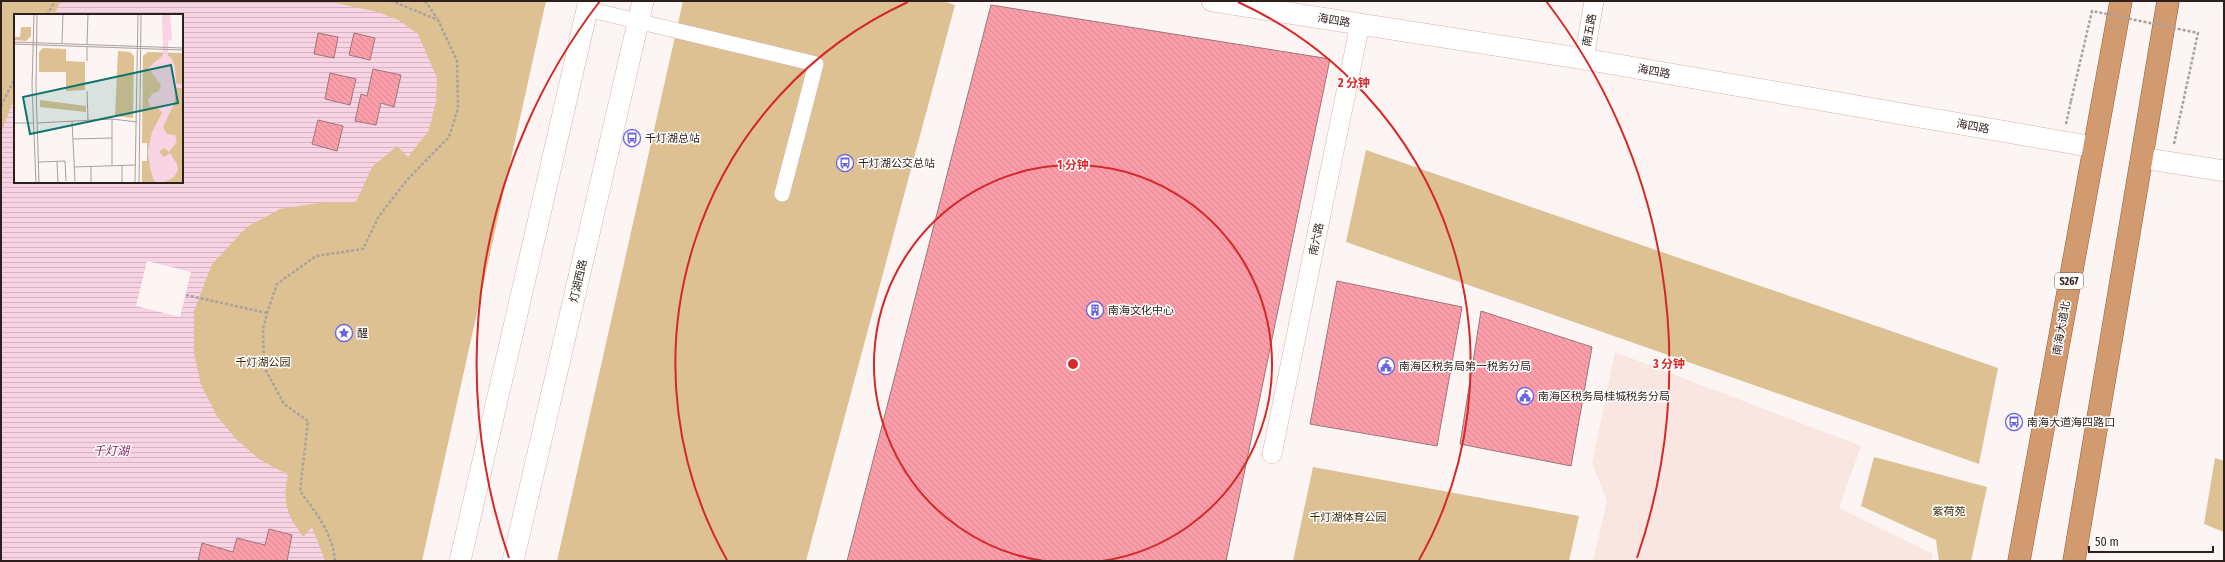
<svg xmlns="http://www.w3.org/2000/svg" width="2225" height="562" font-family="'Fira Sans Condensed','Noto Sans SC',sans-serif">
  <style>
    .built { fill: #fae6e1 }
    .park { fill: #ddc193; fill-rule: evenodd }
    .water { fill: url(#water-rules) }
    .pier { fill: #fdf5f3 }
    .building { fill: url(#building-back-hatch); stroke: #9b777a }
    .lines { fill: none; stroke-linecap: round; stroke-linejoin: round }
    .minor-casing { stroke: #d7b1a8; stroke-width: 16 }
    .tertiary-casing { stroke: #d7b1a8; stroke-width: 20 }
    .secondary-casing { stroke: #d7b1a8; stroke-width: 22 }
    .trunk-casing { stroke: #915f3a; stroke-width: 23 }
    .path { stroke: #aba19e; stroke-width: 2.5; stroke-dasharray: 3 2; stroke-linecap: butt }
    .minor { stroke: #fff; stroke-width: 15 }
    .tertiary { stroke: #fff; stroke-width: 19 }
    .secondary { stroke: #fff; stroke-width: 21 }
    .trunk { stroke: #d29a6f; stroke-width: 22 }
    .path-bridge { stroke: #aba19e; stroke-width: 2.5; stroke-dasharray: 3 2; stroke-linecap: butt }
    .ring { fill: none; stroke: #d62828; stroke-width: 2 }
    .labels { text-anchor: middle; stroke-width: 3; stroke-linejoin: round; paint-order: stroke }
    .shield { fill: #fff; stroke: #6c625f; stroke-width: 1 }
    .shield-label { font-size: 10px; font-weight: bold; fill: #2d1f1b }
    .street-label { font-size: 11px; fill: #2d1f1b; stroke: #fff }
    .poi-label { font-size: 11px; fill: #2d1f1b; stroke: #fff; text-anchor: start }
    .park-label { font-size: 11px; fill: #3e2a06; stroke: #fff }
    .water-label { font-size: 12px; font-style: italic; fill: #7d1c55; stroke: #fff }
    .inset-road { fill: none; stroke: #aa9f9d; stroke-width: 1 }
    .view { fill: #0f766e; fill-opacity: 0.15; stroke: #0f766e; stroke-width: 2 }
    .inset-edge { fill: none; stroke: #2d1f1b; stroke-width: 2 }
    .centre { fill: #d62828; stroke: #fff; stroke-width: 2 }
    .ring-label { font-size: 12px; text-anchor: middle; font-weight: bold; fill: #d62828; stroke: #fff; stroke-width: 3; stroke-linejoin: round; paint-order: stroke }
  </style>
  <defs>
    <pattern id="water-rules" width="6" height="5" patternUnits="userSpaceOnUse"><rect width="6" height="5" fill="#f7d3e3"/><path d="M0 2.5h6" fill="none" stroke="#d4b5c2"/></pattern>
    <pattern id="building-back-hatch" width="6" height="6" patternUnits="userSpaceOnUse"><rect width="6" height="6" fill="#fc9eaa"/><path d="M-1 5l2 2M0 0l6 6M5-1l2 2" fill="none" stroke="#d88892"/></pattern>
  </defs>
  <rect width="100%" height="100%" fill="#fdf5f3"/>
  <path class="built" d="M1615 352 1861 446 1839 508 1933 554 1932 561H1593L1607 501 1592 463Z"/>
  <path class="park" d="M1 1H546L422 561H1ZM15 15H182V182H15Z
    M683 1H943L955 5 806 561H557Z
    M1366 150 1998 368 1979 464 1346 242Z
    M1874 457 1987 487 1971 561H1939L1936 540 1861 506Z
    M2215 458 2224 461V532L2204 524Z
    M1313 467 1579 516 1569 561H1293Z"/>
  <path class="water" d="M61 1H327L378 12 398 20 418 34 437 78 436 101 429 130 408 157 397 146 372 167 356 202H325L280 209 247 227 212 264 194 311V353L201 385 217 416 235 438 259 459 288 475C282 504 287 514 303 537L312 527 325 561H1V133L15 96V182H182V15H54Z"/>
  <path class="pier" d="M147 261 191 272 180 317 136 306Z"/>
  <path class="building" d="M991 5 1330 59 1226 561H847Z
    M318 33 338 37 334 58 314 54Z
    M354 33 375 38 370 60 349 55Z
    M373 69 401 75 394 107 381 103 376 125 355 121 361 94 367 96Z
    M330 73 356 79 350 105 325 99Z
    M318 120 343 126 337 151 312 144Z
    M1337 281 1462 307 1437 446 1310 424Z
    M1481 311 1592 347 1571 466 1460 444Z
    M269 529 292 535 287 561H198L202 543 233 552 237 538 265 545Z"/>
  <g class="lines">
    <g class="minor-casing">
      <path id="minor" d="M587 9 816 64 782 194"/>
    </g>
    <g class="tertiary-casing">
      <path id="tertiary" d="M1584 59 1594 1
        M1272 454 1360 24"/>
    </g>
    <g class="secondary-casing">
      <path id="secondary" d="M1212 1 1584 59 2094 147
        M2142 158 2224 171
        M460 561 589 1
        M513 561 643 1"/>
    </g>
    <g class="trunk-casing">
      <path id="trunk" d="M2019 561 2121 1
        M2074 561 2168 1"/>
    </g>
    <path class="path" d="M425 1 437 18
      M47 15 55 1
      M1 106 15 78
      M2066 124 2071 101
      M2174 144 2179 121
      M186 295 267 313
      M335 561C333 534 315 511 300 491L308 421 284 404 264 367 263 329 267 313 277 284 316 256 363 249 379 216 407 180 449 137 458 108 457 61 438 20 392 1"/>
    <use href="#minor" class="minor"/>
    <use href="#tertiary" class="tertiary"/>
    <use href="#secondary" class="secondary"/>
    <use href="#trunk" class="trunk"/>
    <path class="path-bridge" d="M2071 101 2092 11 2198 33 2179 121"/>
  </g>
  <g class="ring">
    <path d="M1044 561A199 199 0 1 1 1102 561"/>
    <path d="M727 560A398 398 0 0 1 908 2M1238 2A398 398 0 0 1 1419 560"/>
    <path d="M509 558A596 596 0 0 1 600 1M1546 1A596 596 0 0 1 1637 558"/>
  </g>
  <defs>
    <g id="bus-ring" transform="scale(0.9)"><circle r="9.5" fill="#fff" stroke="#6a64de" stroke-width="1.5"/><path d="M-5-6H5V4H4V6H2V4H-2V6H-4V4H-5ZM-3.5-4V0h7V-4ZM-3.5 1.2v1.5H-2V1.2ZM2 1.2v1.5H3.5V1.2Z" fill="#6a64de"/></g>
    <g id="building-ring" transform="scale(0.9)"><circle r="9.5" fill="#fff" stroke="#6a64de" stroke-width="1.5"/><path d="M-4-6H4V6H1V3H-1V6H-4ZM-2.5-4.3h1.7v1.8h-1.7ZM.8-4.3h1.7v1.8H.8ZM-2.5-1h1.7V.8h-1.7ZM.8-1h1.7V.8H.8Z" fill="#6a64de"/></g>
    <g id="sight-ring" transform="scale(0.9)"><circle r="9.5" fill="#fff" stroke="#6a64de" stroke-width="1.5"/><path d="M0-6L1.8-2.2L6-1.7L2.9 1.2L3.7 5.4L0 3.3L-3.7 5.4L-2.9 1.2L-6-1.7L-1.8-2.2Z" fill="#6a64de"/></g>
    <g id="civic-ring" transform="scale(0.9)"><circle r="9.5" fill="#fff" stroke="#6a64de" stroke-width="1.5"/><path d="M-.6-6.5H3V-4.5H.6V-3L4-1V1h2V6H-6V1h2V-1L-.6-3ZM-1.2 2.5V6h2.4V2.5Z" fill="#6a64de"/></g>
  </defs>
  <g fill-rule="evenodd">
    <use href="#bus-ring" x="632" y="138"/>
    <use href="#bus-ring" x="845" y="163"/>
    <use href="#building-ring" x="1095" y="310"/>
    <use href="#sight-ring" x="344" y="333"/>
    <use href="#civic-ring" x="1386" y="366"/>
    <use href="#civic-ring" x="1525" y="396"/>
    <use href="#bus-ring" x="2014" y="422"/>
  </g>
  <g class="labels">
    <rect class="shield" x="2055" y="273" width="28" height="16" rx="3"/>
    <g class="shield-label">
      <text x="2069" y="285">S267</text>
    </g>
    <g class="street-label">
      <text transform="translate(1334 20) rotate(9)" y="4">海四路</text>
      <text transform="translate(1589 30) rotate(-80)" y="4">南五路</text>
      <text transform="translate(1654 71) rotate(10)" y="4">海四路</text>
      <text transform="translate(1973 126) rotate(10)" y="4">海四路</text>
      <text transform="translate(1316 239) rotate(-78)" y="4">南六路</text>
      <text transform="translate(578 281) rotate(-77)" y="4">灯湖西路</text>
      <text transform="translate(2061 328) rotate(-80)" y="4">南海大道北</text>
    </g>
    <g class="poi-label">
      <text x="645" y="142">千灯湖总站</text>
      <text x="858" y="167">千灯湖公交总站</text>
      <text x="1108" y="314">南海文化中心</text>
      <text x="357" y="337">醒</text>
      <text x="1399" y="370">南海区税务局第一税务分局</text>
      <text x="1538" y="400">南海区税务局桂城税务分局</text>
      <text x="2027" y="426">南海大道海四路口</text>
    </g>
    <g class="park-label">
      <text x="263" y="366">千灯湖公园</text>
      <text x="1949" y="515">紫荷苑</text>
      <text x="1348" y="521">千灯湖体育公园</text>
    </g>
    <g class="water-label">
      <text x="111" y="455">千灯湖</text>
    </g>
  </g>
  <g transform="translate(14 14)">
    <rect width="169" height="169" fill="#fdf5f3"/>
    <path d="M7 13H17V22L12 27 0 26V23H6ZM29 34 52 35V47L71 48V76L52 77V58H25V38ZM104 37 116 38 120 42 119 104 101 102ZM134 38 169 39V169H128V147H133V129H128L129 42ZM26 86 72 92V98L26 93Z" fill="#ddc193"/>
    <path d="M148 0H156L158 25 154 27V42L157 43 161 52 162 69 169 71V74H162L160 90 149 113 153 120 161 121 163 128 155 138 150 134 145 138 150 143 156 139 163 150 164 156 160 163 149 169H143L140 167 136 154 134 137 138 118 148 99 144 94 136 92 134 86 138 80 145 77 147 71 134 54 149 41Z" fill="#f7d3e3"/>
    <path class="inset-road" d="M20 0 18 72 22 169M23 0 22 73 25 169M0 28 169 34M48 29 49 0M0 30 169 36M73 30 74 0M73 33V47M73 77 74 106M58 107 61 167M0 109H20M23 109 98 105 123 108M59 125 98 124M25 148 51 147 52 167M43 148 44 168M108 151V169M98 152V105M60 153 121 151M77 153V169M13 169H64M121 169 124 0M125 169 127 0"/>
    <path class="view" d="M157 51 164 89 16 120 9 83Z"/>
    <rect width="169" height="169" class="inset-edge"/>
  </g>
  <circle cx="1073" cy="364" r="6" class="centre"/>
  <g class="ring-label">
    <text x="1354" y="87">2 分钟</text>
    <text x="1073" y="169">1 分钟</text>
    <text x="1669" y="368">3 分钟</text>
  </g>
  <rect width="2225" height="562" fill="none" stroke="#2d1f1b" stroke-width="4"/>
  <path d="M2089 546v6h124v-6" fill="none" stroke="#2d1f1b" stroke-width="2"/>
  <text x="2095" y="546" font-size="12" fill="#2d1f1b" stroke="#ffffff" stroke-width="3" paint-order="stroke">50 m</text>
</svg>
